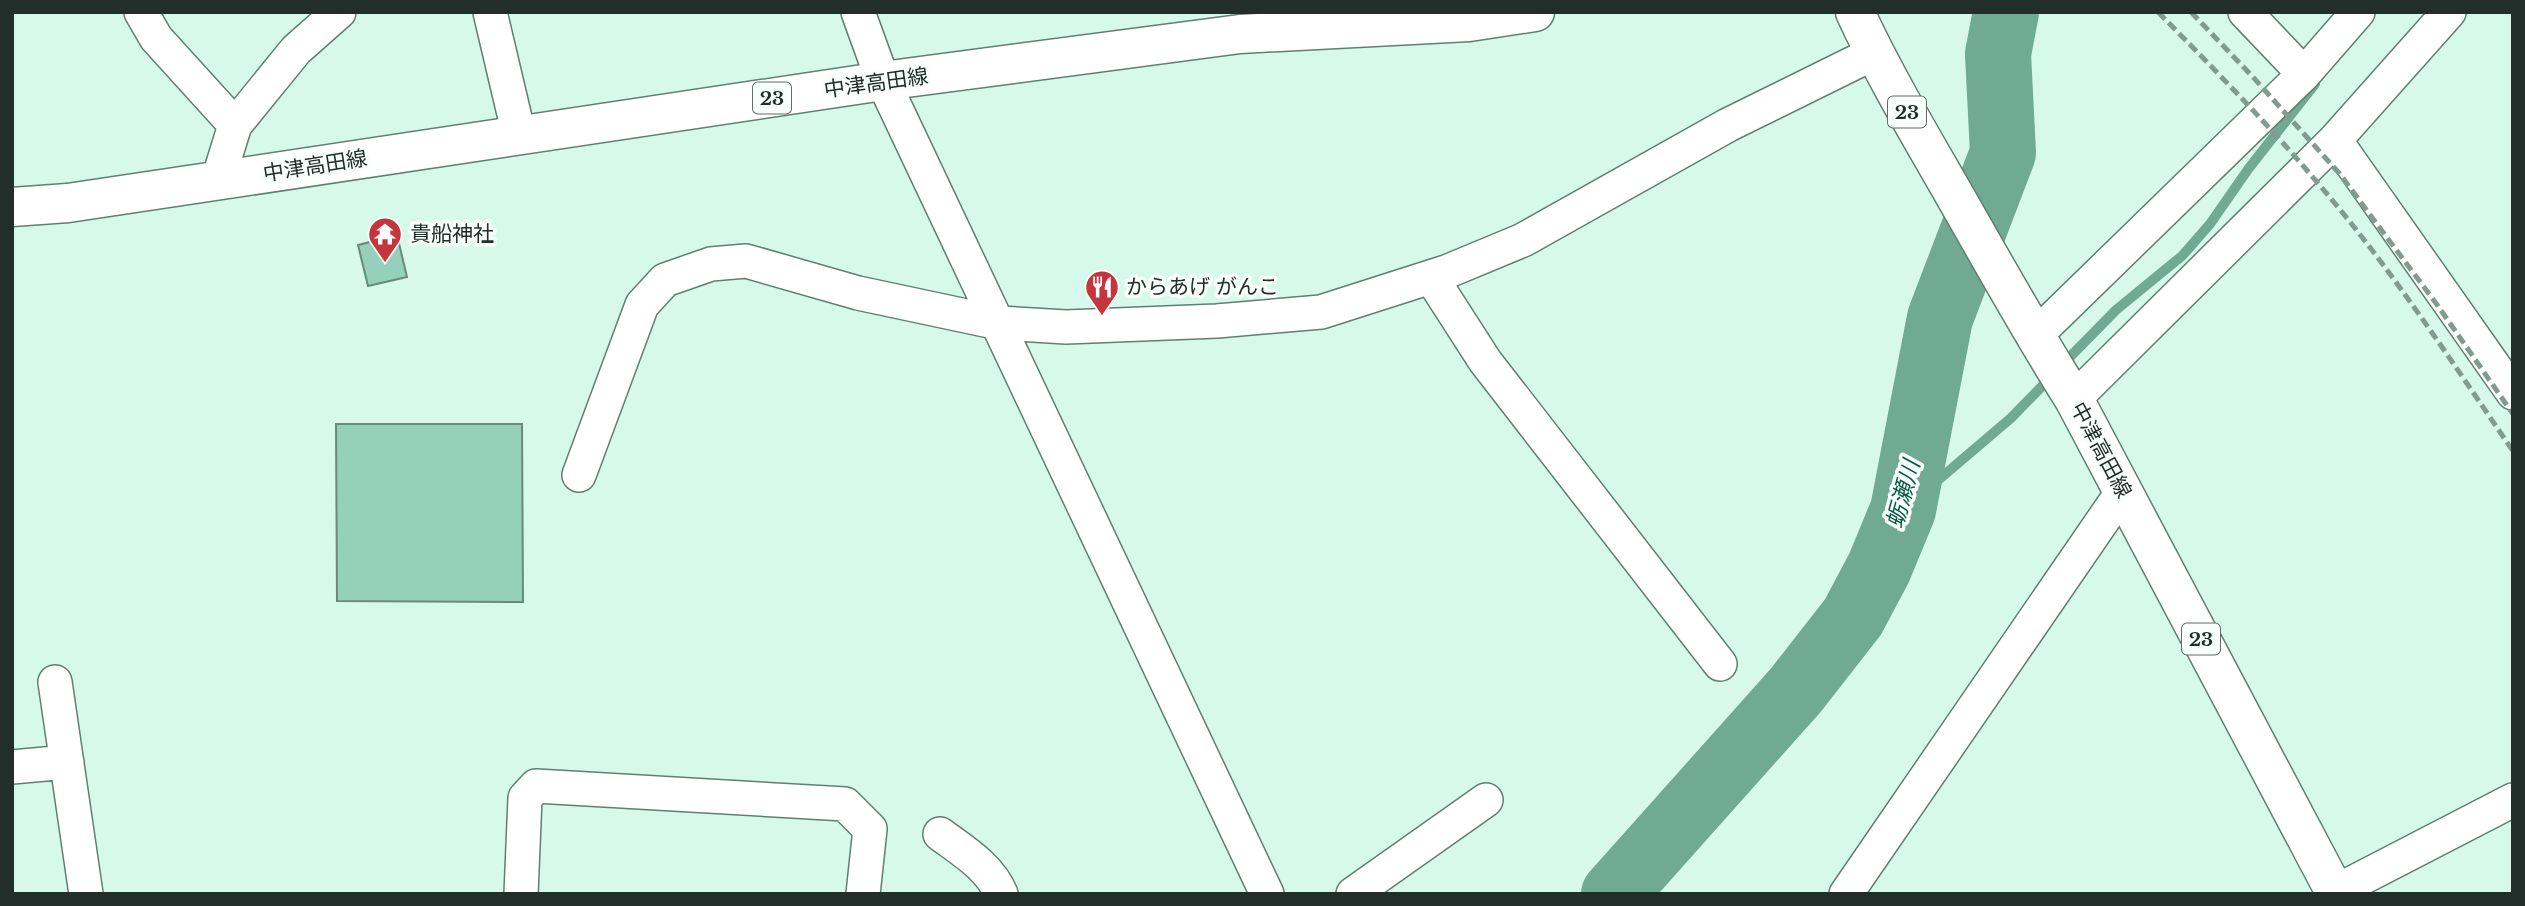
<svg xmlns="http://www.w3.org/2000/svg" width="2525" height="906" font-family="'Libre Baskerville','Noto Sans JP',serif">
  <style>
    .lines { fill: none; stroke-linecap: round; stroke-linejoin: round }
    .stream { stroke: #70a994; stroke-width: 10 }
    .river { stroke: #70a994; stroke-width: 66 }
    .building { fill: #95d0ba; stroke: #69897d; stroke-width: 2 }
    .street-casing { stroke: #607f73; stroke-width: 36 }
    .primary-casing { stroke: #607f73; stroke-width: 41 }
    .street { stroke: #fff; stroke-width: 33 }
    .primary { stroke: #fff; stroke-width: 38 }
    .rail { stroke: #829b91; stroke-width: 5; stroke-dasharray: 10 5; stroke-linecap: butt }
    .labels { text-anchor: middle; stroke-width: 7; stroke-linejoin: round; paint-order: stroke }
    .shield { fill: #f7fefb; stroke: #616c68; stroke-width: 2 }
    .shield-label { font-size: 19px; font-weight: bold; fill: #212e29 }
    .street-label { font-size: 21px; fill: #212e29; stroke: #f7fefb }
    .poi-label { font-size: 21px; fill: #212e29; stroke: #f7fefb; text-anchor: start }
    .water-label { font-size: 23px; font-style: italic; fill: #095843; stroke: #f7fefb }
  </style>
  <rect width="100%" height="100%" fill="#d6f9eb"/>
  <g class="lines">
    <path class="stream" d="M2062 365 2116 310 2182 256 2210 224 2249 168 2315 84
      M1903 510 2011 418 2051 377"/>
    <path class="river" d="M1614 894 1796 690 1853 617 1879 568 1903 510 1940 318 2003 153 1998 54 2006 12"/>
  </g>
  <path class="building" d="M397 235 407 277 368 286 358 245Z
    M336 424H522L523 602 337 601Z"/>
  <g class="lines">
    <g class="street-casing">
      <path id="street" d="M141 12 156 38 235 125 218 180
        M490 12 519 135
        M858 12 883 81 1267 894
        M2245 12 2304 74
        M235 125 296 50 339 12
        M2335 140 2513 393
        M1431 277 1485 361 1720 664
        M2035 336 2304 74 2358 12
        M2074 399 2335 140 2449 12
        M579 475 642 305 665 280 711 264 746 261 858 293 999 323 1066 327 1217 321 1321 312 1446 272 1523 240 1728 125 1874 53
        M55 682 86 894
        M12 767 67 762
        M940 834C963 851 990 867 1001 894
        M2335 892 2513 800
        M521 894 525 798 536 786 845 804 870 829 863 894
        M1353 894 1486 800
        M1846 894 2123 491"/>
    </g>
    <g class="primary-casing">
      <path id="primary" d="M1855 12C1884 75 1920 135 1955 196 1994 264 2032 333 2074 399L2336 894
        M12 207 68 203 883 81 1240 34 1469 22 1535 12"/>
    </g>
    <use href="#street" class="street"/>
    <use href="#primary" class="primary"/>
    <path class="rail" d="M2158 12C2214 69 2270 126 2322 188 2392 270 2452 362 2513 451
      M2191 12 2252 76 2339 173 2438 306 2513 414"/>
  </g>
  <defs>
    <g id="temple-pin" transform="scale(1.75)"><path d="M0 17L-7.5 6A9.5 9.5 0 1 1 7.5 6Z" fill="#c5353d" stroke="#f7fefb"/><path d="M0-6L5-2H3V0L6.5 2.5H4V6H1.5V3h-3V6H-4V2.5H-6.5L-3 0V-2H-5Z" fill="#fff"/></g>
    <g id="restaurant-pin" transform="scale(1.75)"><path d="M0 17L-7.5 6A9.5 9.5 0 1 1 7.5 6Z" fill="#c5353d" stroke="#f7fefb"/><path d="M-5-6h1v4h1v-4h1v4h1v-4h1v5L-1.5 .5V6h-2V.5L-5-1ZM5-6V6H3V1.5H1.5Q1.5-4 5-6Z" fill="#fff"/></g>
  </defs>
  <g fill-rule="evenodd">
    <use href="#temple-pin" x="385" y="234"/>
    <use href="#restaurant-pin" x="1102" y="287"/>
  </g>
  <g class="labels">
    <g class="shield">
      <rect x="753" y="82.5" width="38" height="31" rx="5"/>
      <rect x="1888" y="96.5" width="38" height="31" rx="5"/>
      <rect x="2182" y="623.5" width="38" height="31" rx="5"/>
    </g>
    <g class="shield-label">
      <text x="772" y="105">23</text>
      <text x="1907" y="119">23</text>
      <text x="2201" y="646">23</text>
    </g>
    <g class="street-label">
      <text transform="translate(876 83) rotate(-8)" y="7">中津高田線</text>
      <text transform="translate(315 166) rotate(-9)" y="7">中津高田線</text>
      <text transform="translate(2101 450) rotate(62)" y="7">中津高田線</text>
    </g>
    <g class="poi-label">
      <text x="410" y="241">貴船神社</text>
      <text x="1126" y="294">からあげ がんこ</text>
    </g>
    <g class="water-label">
      <text transform="translate(1903 494) rotate(-75)" y="8">蛎瀬川</text>
    </g>
  </g>
  <rect width="2525" height="906" fill="none" stroke="#212e29" stroke-width="28"/>
</svg>
